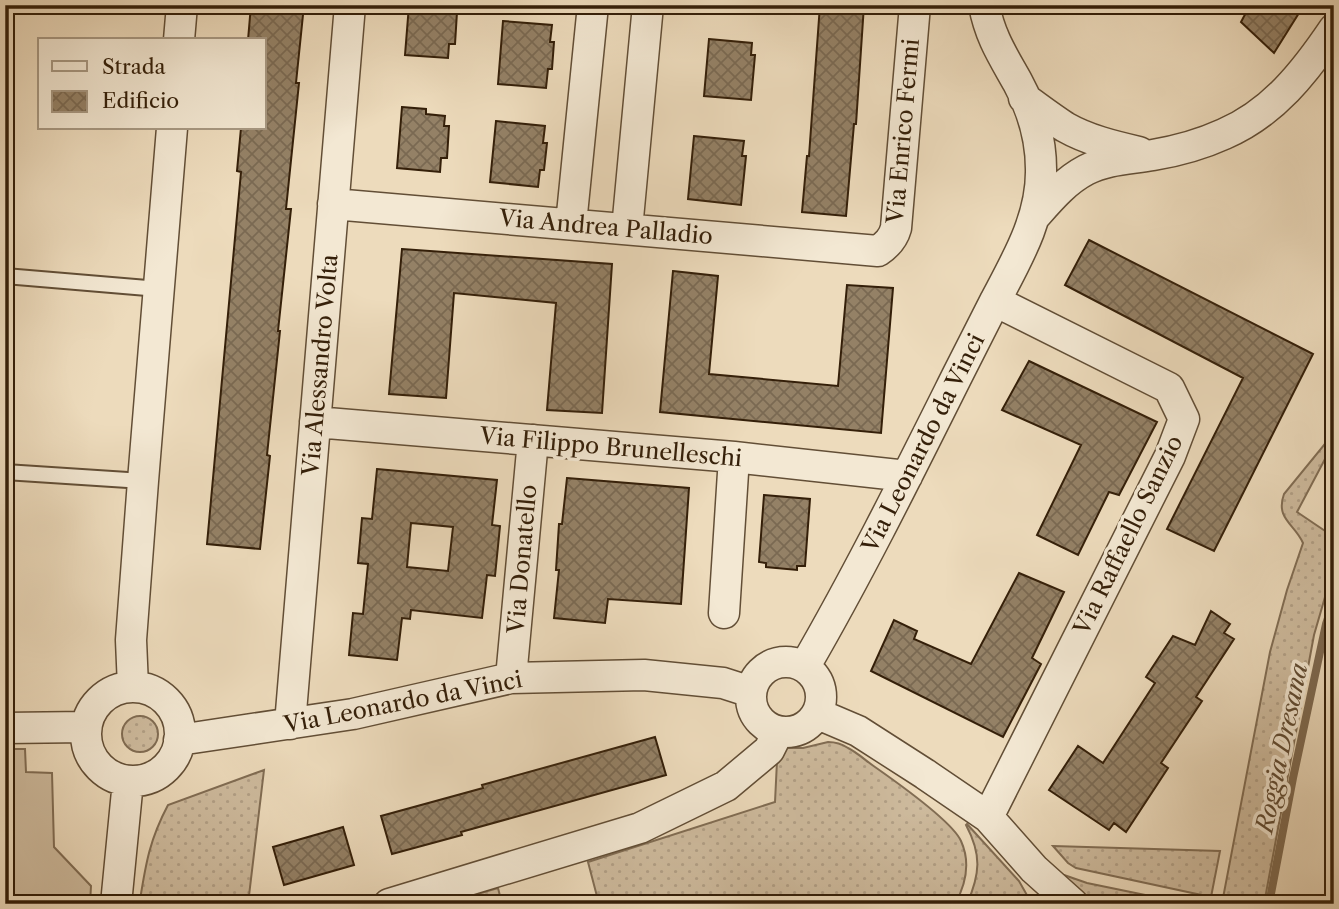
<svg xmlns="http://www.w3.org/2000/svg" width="1339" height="909" font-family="'Libre Caslon Text',serif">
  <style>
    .grass { fill: url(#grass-dots); stroke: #816d54; stroke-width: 2 }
    .pitch { fill: #cebb9e; stroke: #816d54; stroke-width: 2 }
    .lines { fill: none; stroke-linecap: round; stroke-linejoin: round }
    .stream { stroke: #7d6950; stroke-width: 8 }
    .building { fill: url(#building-cross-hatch); stroke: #341f09; stroke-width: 2; fill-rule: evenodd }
    .service-casing { stroke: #624e36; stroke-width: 18 }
    .minor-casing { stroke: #624e36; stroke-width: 33 }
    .service { stroke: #f3e8d3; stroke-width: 14 }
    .minor { stroke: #f3e8d3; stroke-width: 30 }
    .labels { text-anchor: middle; stroke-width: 7; stroke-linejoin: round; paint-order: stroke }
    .street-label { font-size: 23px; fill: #341f09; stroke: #f3e8d3 }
    .water-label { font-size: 24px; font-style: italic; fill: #5f4a32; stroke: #f3e8d3 }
  </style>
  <defs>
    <pattern id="grass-dots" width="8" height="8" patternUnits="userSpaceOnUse" patternTransform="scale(1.75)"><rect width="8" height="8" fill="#cebb9e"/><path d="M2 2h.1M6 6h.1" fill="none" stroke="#b2a087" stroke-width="1.8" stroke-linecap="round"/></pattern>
    <pattern id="building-cross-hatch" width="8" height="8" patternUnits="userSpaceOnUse" patternTransform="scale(1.75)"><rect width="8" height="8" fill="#948166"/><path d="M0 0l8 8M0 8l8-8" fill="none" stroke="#7a6952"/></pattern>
  </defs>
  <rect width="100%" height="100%" fill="#eddbbc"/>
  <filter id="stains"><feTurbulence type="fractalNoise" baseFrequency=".00286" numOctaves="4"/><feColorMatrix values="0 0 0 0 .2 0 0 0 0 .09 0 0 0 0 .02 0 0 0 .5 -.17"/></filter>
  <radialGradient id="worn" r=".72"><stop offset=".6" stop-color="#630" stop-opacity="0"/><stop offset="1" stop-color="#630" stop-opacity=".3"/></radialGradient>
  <path class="grass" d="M1334 427V442L1297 512 1334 537V566L1314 635 1264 904H1224L1223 898 1270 652 1287 590 1303 543C1295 524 1275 519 1284 494L1329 439Z
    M122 734a18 18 0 1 1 36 0a18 18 0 1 1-36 0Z
    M828 742C835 742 842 744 848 748 858 753 866 761 875 767 895 781 952 821 961 841 971 863 966 884 955 904H599L588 862 775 802 777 761 784 748H803Z
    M264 770 248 904H156V900H140C146 862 150 839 168 805Z
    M967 824 1019 881 1032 904H967C980 874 982 855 966 825Z
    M1053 846 1220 851 1211 897 1076 868 1068 863Z
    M1064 875 1087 883 1189 904H1089L1062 878Z
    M498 888 502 904H443Z"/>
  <path class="pitch" d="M5 749H25L26 772 52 773 54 847 91 886 90 904H5Z"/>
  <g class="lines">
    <path class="stream" d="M1269 904 1293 778 1326 624 1334 600"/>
  </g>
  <path class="building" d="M251 5H304L296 83H299L286 209H291L278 331H280L267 455 270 456 260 549 207 544 241 172 237 171 241 128H264V40H248Z
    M409 5H452V12H457L455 44H449L448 58 405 55Z
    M820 5H864L856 124H854L846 216 802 212 807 156H809Z
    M1250 5H1304L1274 53 1241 22Z
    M503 21 552 25 550 42H554L552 69H548L546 88 498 84Z
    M709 39 752 43 751 55H755L751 100 704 96Z
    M402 107 426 109V114L445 116 444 126H449L447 158H441L440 172 397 168Z
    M496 121 545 126 543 143H547L544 170H540L538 187 490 182Z
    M694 136 744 141 742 156H746L741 205 688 199Z
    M1089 240 1313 354 1214 551 1167 529 1243 378 1065 285Z
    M402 249 612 264 602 413 547 410 556 303 454 293 446 398 389 394Z
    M673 271 718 276 709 374 838 386 847 285 893 288 881 433 660 412Z
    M1029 361 1157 422 1119 495 1109 492 1078 555 1037 535 1081 445 1002 410Z
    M377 469 497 480 492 525 500 526 495 576 487 575 482 618 411 610 410 619 402 618 397 660 349 655 353 613 363 614 368 564 358 563 362 518 372 519ZM411 523 453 527 448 571 407 567Z
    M567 478 689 488 681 604 608 599 605 623 554 618 559 570H556L559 524H562Z
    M764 495 810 499 805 566H797V570L766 567V563L759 562Z
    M1019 573 1064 592 1032 658 1041 664 1003 737 871 671 894 620 917 631 914 639 971 664Z
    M1211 611 1230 624 1224 633 1234 639 1196 697 1202 701 1161 763 1168 768 1126 832 1114 823 1109 830 1049 790 1078 746 1103 763 1155 683 1146 677 1173 636 1195 645Z
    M655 737 666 775 461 832 462 835 392 854 381 816 483 788 482 785Z
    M343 827 354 865 284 885 273 847Z"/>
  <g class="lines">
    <g class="service-casing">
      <path id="service" d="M5 276 159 289
        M5 472 143 481"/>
    </g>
    <g class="minor-casing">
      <path id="minor" d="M179 40 182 5
        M1024 98C1038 108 1051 118 1065 127 1088 140 1113 146 1139 152
        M333 204 878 251C887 245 893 239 896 228L915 5
        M1035 216C1050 199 1065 181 1086 170 1107 159 1130 159 1153 155 1177 151 1202 144 1224 134 1273 113 1305 72 1334 29
        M571 224 593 5
        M627 229 648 5
        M315 422 734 457 907 476
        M724 613 734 457
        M751 697a35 35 0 1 1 70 0a35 35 0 1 1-70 0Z
        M805 666C860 571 909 472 958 374 970 350 982 327 994 303 1016 261 1042 218 1041 169 1041 139 1032 109 1018 83 1003 56 990 37 984 5
        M511 678 533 440
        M133 687 131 640 143 481 172 128
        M86 734a47 47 0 1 1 94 0a47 47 0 1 1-94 0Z
        M818 714 858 731 925 774 988 817 1034 869 1073 904
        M290 724 350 5
        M5 728 86 727
        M179 740 353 714 511 678 644 675 723 683 751 692
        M988 817 1170 456 1184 419 1169 388 995 301
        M116 904 128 781
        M389 904 640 828 726 786 769 750 776 736V731"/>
    </g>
    <use href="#service" class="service"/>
    <use href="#minor" class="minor"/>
  </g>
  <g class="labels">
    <g class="street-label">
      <text transform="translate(903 131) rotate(-85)" y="8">Via Enrico Fermi</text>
      <text transform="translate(606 227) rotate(5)" y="8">Via Andrea Palladio</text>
      <text transform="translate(320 365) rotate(-85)" y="8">Via Alessandro Volta</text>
      <text transform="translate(923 443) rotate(-63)" y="8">Via Leonardo da Vinci</text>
      <text transform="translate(611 447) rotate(5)" y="8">Via Filippo Brunelleschi</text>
      <text transform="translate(1128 535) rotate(-64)" y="8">Via Raffaello Sanzio</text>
      <text transform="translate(522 559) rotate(-85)" y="8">Via Donatello</text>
      <text transform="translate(403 702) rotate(-11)" y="8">Via Leonardo da Vinci</text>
    </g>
    <g class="water-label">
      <text transform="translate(1282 748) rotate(-78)" y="8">Roggia Dresana</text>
    </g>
  </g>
  <rect width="1339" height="909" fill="none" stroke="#eddbbc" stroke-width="28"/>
  <rect x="7" y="7" width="1325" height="895" fill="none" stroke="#341f09" stroke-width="3.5"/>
  <rect x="14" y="14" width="1311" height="881" fill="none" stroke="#341f09" stroke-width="2"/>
  <rect x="38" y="38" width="228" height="91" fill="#f3e8d3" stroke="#a79882" stroke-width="2"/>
  <rect x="52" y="61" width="35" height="10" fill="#f3e8d3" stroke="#a79882" stroke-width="2"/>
  <text x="102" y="74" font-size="21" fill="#341f09">Strada</text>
  <rect x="52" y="91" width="35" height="21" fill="url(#building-cross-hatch)" stroke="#a79882" stroke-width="2"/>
  <text x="102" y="108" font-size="21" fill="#341f09">Edificio</text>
  <rect width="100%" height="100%" filter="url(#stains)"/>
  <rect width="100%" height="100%" fill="url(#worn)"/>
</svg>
